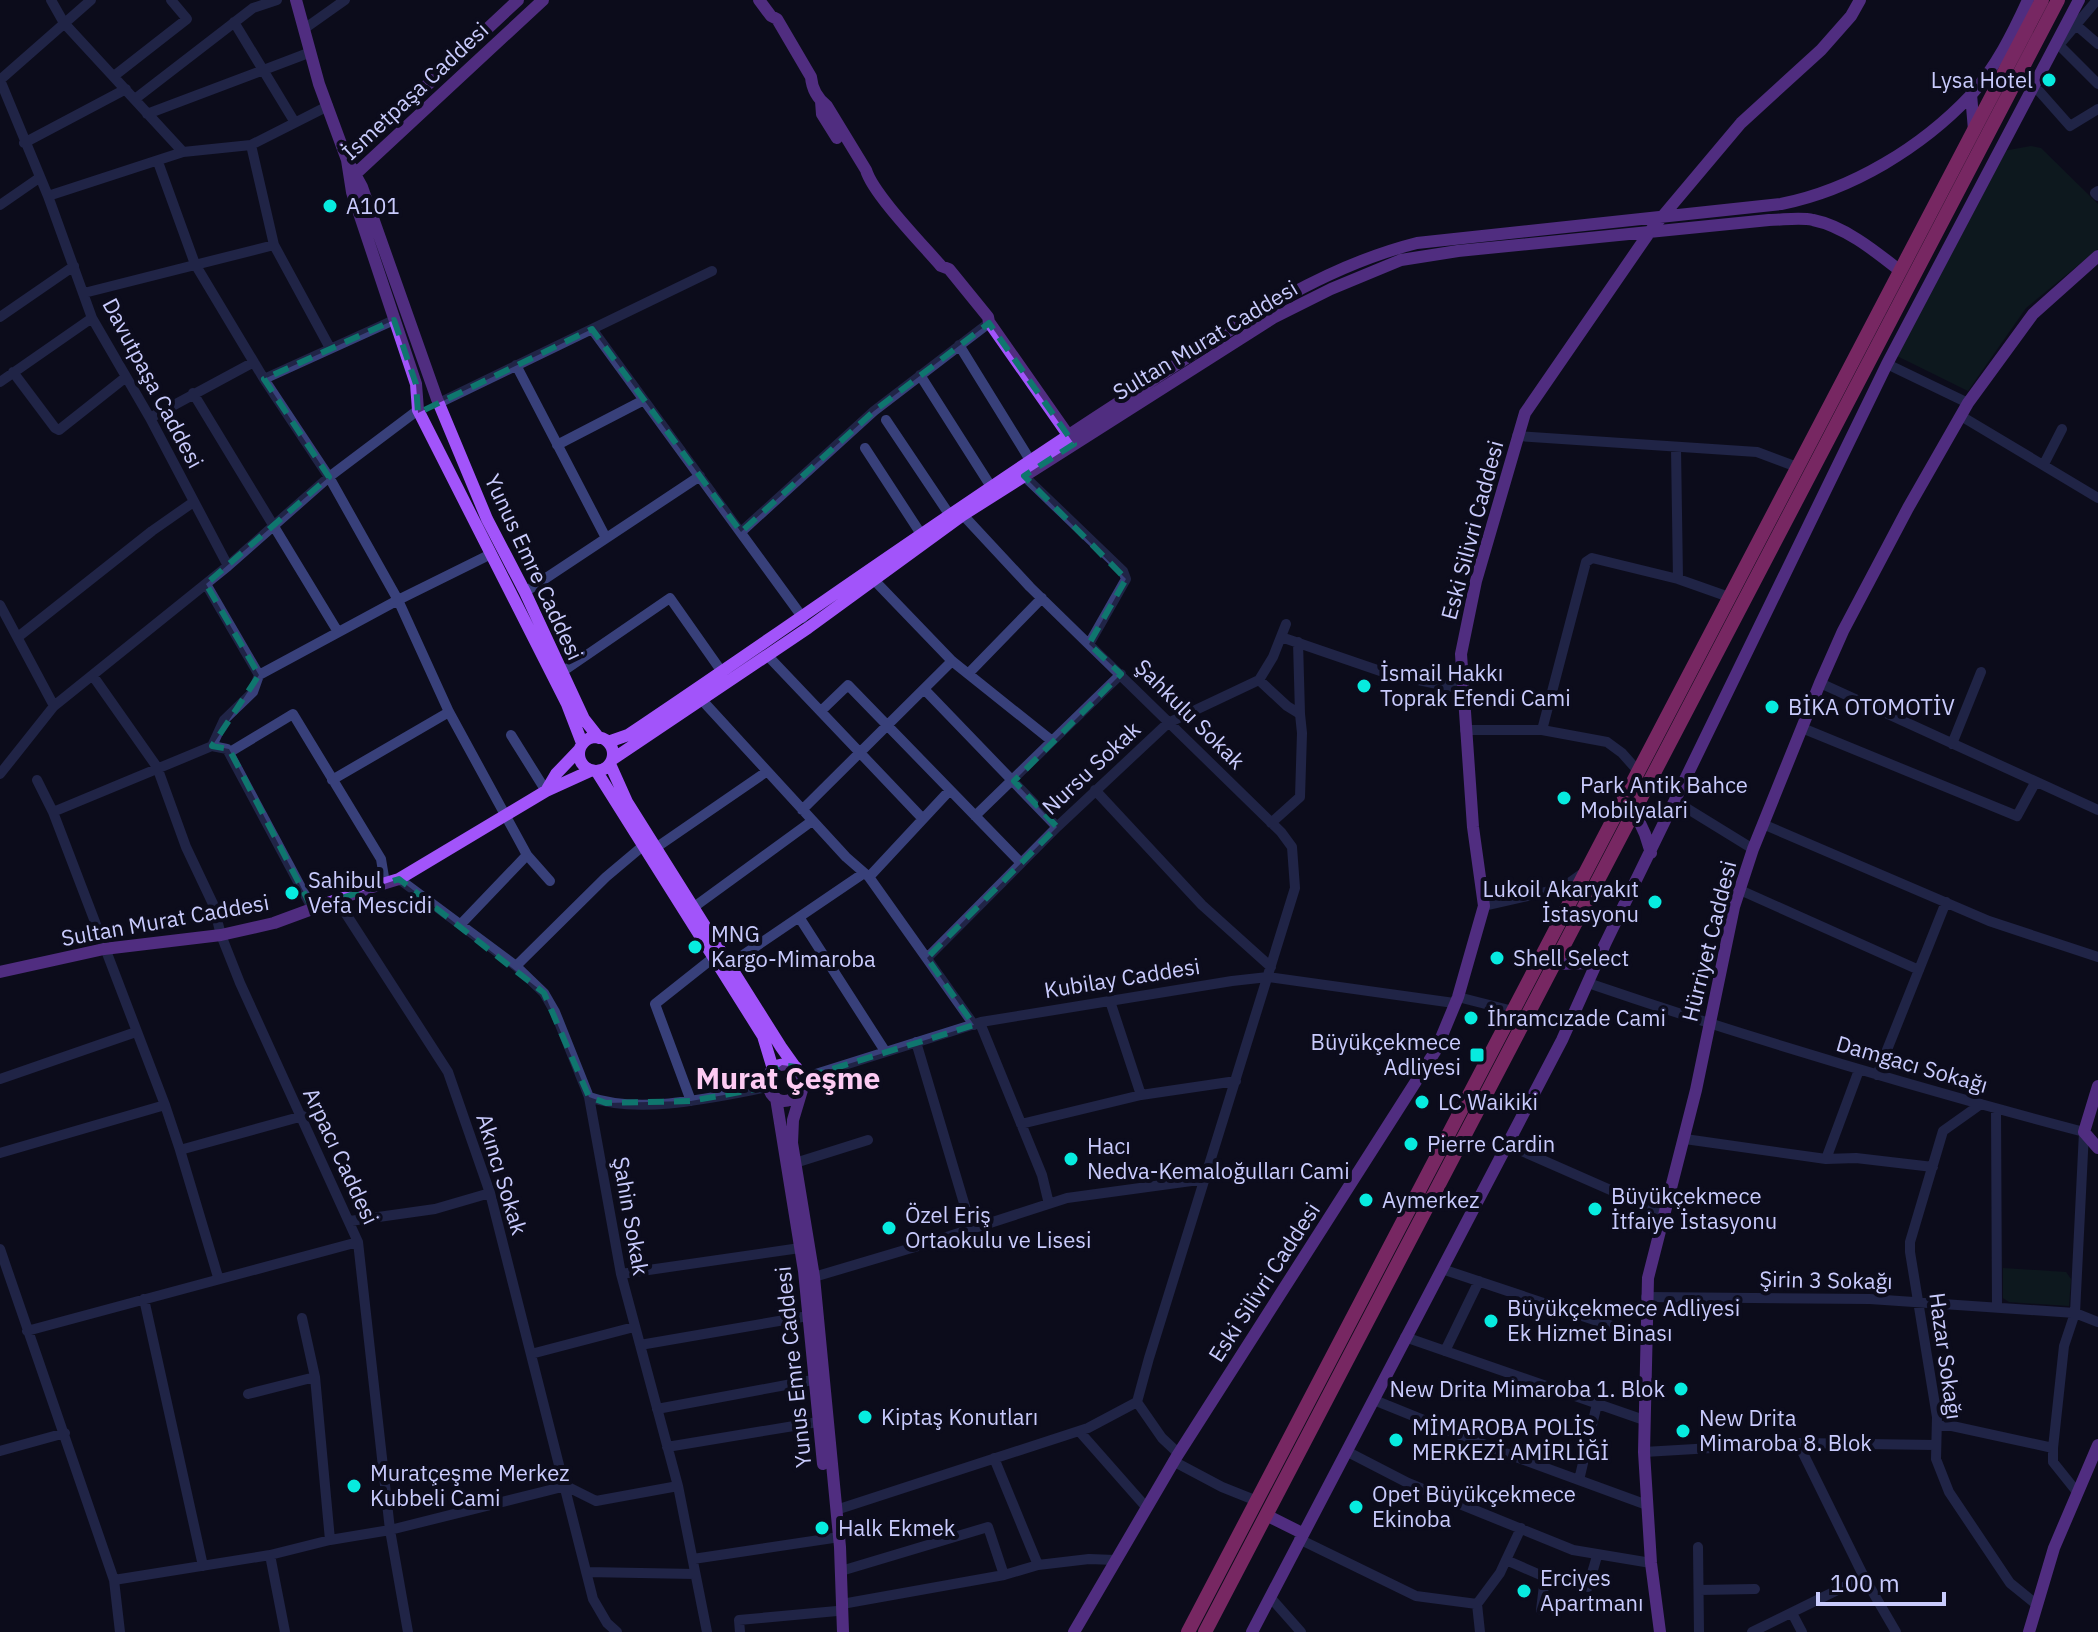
<svg xmlns="http://www.w3.org/2000/svg" width="2098" height="1632" font-family="'IBM Plex Sans',sans-serif">
  <style>
    .green { fill: #0f2622 }
    .lines { fill: none; stroke-linecap: round; stroke-linejoin: round }
    .minor { stroke: #38407a; stroke-width: 10 }
    .major { stroke: #a254fa; stroke-width: 12 }
    .highway { stroke: #f948b8; stroke-width: 14 }
    .marked { fill: none; stroke: #0f766e; stroke-width: 6; stroke-dasharray: 16 10; stroke-linejoin: round }
    .poi-dot { fill: #07ebdf; stroke: #0c0c1c; stroke-width: 3 }
    .labels { text-anchor: middle; stroke-width: 8; stroke-linejoin: round; paint-order: stroke }
    .poi-label { font-size: 22px; fill: #c9cbfd; stroke: #0c0c1c; text-anchor: start }
    .street-label { font-size: 22px; fill: #c9cbfd; stroke: #0c0c1c }
    .district-label { font-size: 30px; font-weight: bold; fill: #fdcbf3; stroke: #0c0c1c }
  </style>
  <rect width="100%" height="100%" fill="#0c0c1c"/>
  <path class="green" d="M2031 146 2041 148 2098 204V249L2026 308 1968 391 1897 356 2003 151Z
    M2003 1268 2066 1272 2071 1279 2069 1306 2009 1302 2003 1298Z"/>
  <g class="lines">
    <path class="minor" d="M51 0 64 23 183 152
      M2097 0 2059 45 2098 84
      M234 22 294 121
      M2076 25 2098 44
      M304 29 345 0
      M114 76 187 19 171 0
      M0 80 48 196 92 318 150 418 228 566
      M0 80 91 0
      M2039 91 2070 126 2098 109
      M135 99 253 8 277 0
      M147 114 311 52
      M24 143 126 89
      M251 145 274 245 330 348
      M158 162 195 264 264 379 329 477 398 600 449 712 527 855 461 924
      M2098 191 2095 193 2098 196
      M48 196 183 152 251 145 328 106
      M0 205 39 178
      M84 293 274 245
      M0 317 74 266
      M592 329 803 618
      M959 345 1030 460
      M1887 364 1968 403
      M516 365 606 538
      M13 372 55 428 59 430 126 377
      M920 375 990 485
      M264 379 394 320
      M0 382 92 318
      M193 393 338 632
      M439 403 712 271
      M1961 416 2098 498
      M150 418 254 362
      M886 420 949 514
      M1517 436 1757 452 1797 467
      M557 445 644 400
      M865 448 921 534
      M1676 448 1678 579
      M2044 464 2062 429
      M1024 476 1123 571 1126 579 1089 644
      M963 515 1030 587 1281 832 1292 847 1295 888 1149 1358 1137 1402
      M741 532 874 411 989 323
      M874 580 952 661 1052 741
      M206 584 259 675
      M525 592 700 476
      M0 605 54 706
      M18 637 152 531 192 503
      M1281 637 1389 674 1462 689
      M1298 642 1300 714
      M767 655 923 819
      M562 672 670 598 722 672
      M968 674 1042 598
      M93 676 157 767 186 847 213 904 221 935 240 983 358 1242 390 1530 408 1632
      M1259 680 1287 706 1300 714 1302 733 1300 797 1271 823
      M1820 683 2098 810
      M924 689 1057 827
      M701 699 846 857 869 877 974 1025
      M821 711 848 685 1021 863
      M1802 728 2017 816 2035 783
      M1465 730H1542L1607 742 1622 753 1638 771
      M1542 730 1586 562 1592 558 1678 579 1729 597
      M511 735 546 791
      M1952 744 1981 672
      M212 746 224 720 253 692 259 675 398 600 491 554
      M230 752 293 714 381 859 385 883
      M0 774 54 706 228 566 329 477 418 410
      M332 780 449 712
      M1095 790 1202 905 1271 967
      M1675 801 1753 849
      M802 810 952 661
      M53 812 212 746 227 749 312 908
      M975 816 1121 674
      M1765 825 1989 921 2098 957
      M657 847 766 772
      M527 855 550 881
      M869 877 950 790
      M399 879 516 966 544 993 555 1012 589 1097 621 1274 678 1486 707 1632
      M1740 890 1919 970
      M337 900 448 1072 490 1193 593 1599 607 1623 617 1632
      M1484 906 1562 888 1583 873
      M694 907 812 821
      M799 917 885 1051
      M927 958 1057 827 1168 723 1259 680 1273 657 1286 624
      M730 964 864 873
      M516 966 606 877 644 845
      M1588 983C1752 1039 1917 1088 2084 1132L2075 1313 2064 1346 2053 1448
      M1458 997 1513 1011
      M1110 1001 1141 1095
      M980 1023 1042 1175 1049 1204
      M916 1042 972 1230
      M1877 1075 1946 902
      M803 1078 981 1022 1232 981 1268 977 1454 1003
      M0 1079 136 1032
      M589 1097C640 1115 716 1097 768 1087
      M691 1101 655 1004 713 958
      M1981 1104 1943 1131 1910 1242V1252L1937 1417 1936 1459 1949 1492 2010 1583 2036 1604
      M165 1105 180 1150 303 1116
      M1996 1109 1997 1306
      M1021 1124 1141 1095 1236 1081
      M1685 1139 1826 1159 1856 1158 1933 1167
      M1508 1145 1665 1214
      M180 1150 218 1277
      M0 1153 165 1105 53 812 37 780
      M1826 1159 1859 1070
      M795 1163 868 1140
      M350 1221 435 1209 490 1193
      M0 1249 114 1580 120 1632
      M1442 1269 1645 1337
      M621 1274 800 1248
      M814 1277 925 1244 1067 1198 1206 1179
      M1646 1297 1870 1299 2075 1313 2098 1322
      M144 1299 203 1566
      M27 1331 358 1242
      M1405 1337 1644 1420
      M640 1345 808 1316
      M1445 1351 1479 1281
      M531 1354 634 1327
      M315 1377 330 1540
      M248 1394 315 1377 302 1318
      M1374 1400 1505 1453 1647 1505
      M1137 1402 1162 1438 1178 1453
      M657 1409 813 1380
      M1937 1426H1952L2053 1448V1462L2077 1492
      M1079 1431 1146 1507
      M1798 1443 1864 1577 1896 1632
      M667 1447 818 1422
      M0 1451 65 1433
      M1346 1451 1408 1483 1573 1550 1651 1563
      M1644 1452 1798 1443 1935 1445
      M994 1458 1038 1565
      M1173 1461 1222 1487 1257 1501
      M1579 1480 1597 1404
      M836 1510 1088 1428 1137 1402
      M1299 1539 1416 1596 1477 1604
      M1698 1547 1699 1632
      M270 1555 285 1632
      M693 1559 833 1538
      M1506 1560 1521 1528
      M841 1571 988 1527 1004 1575
      M586 1572 695 1574
      M1545 1577 1588 1587 1597 1556
      M114 1580 270 1555 330 1540 390 1530 566 1486 596 1501 678 1486
      M1699 1590 1755 1589
      M1270 1597 1301 1632
      M842 1604 1004 1575 1038 1565 1089 1559 1115 1560
      M1477 1604 1500 1573 1506 1560 1545 1577 1541 1610
      M1477 1604 1480 1632
      M1792 1613 1802 1632
      M740 1632 739 1620 837 1611
      M1752 1632 1864 1577"/>
    <path class="major" d="M296 0 319 84 347 160 352 192 416 384 418 410 567 704 582 743
      M759 0 771 16 777 19 811 77C812 89 818 99 827 106L866 170C873 194 923 245 941 266L949 269 988 317 989 322 1073 442
      M1971 94 1974 130
      M821 101 822 114 837 138
      M347 160 518 0
      M351 167 362 187 437 399 487 519 525 592 584 719 599 738
      M350 179 543 0
      M579 754a17 17 0 1 1 34 0a17 17 0 1 1-34 0Z
      M608 742 628 735C794 624 956 507 1124 399 1217 339 1309 270 1417 243L1781 204C1852 190 1922 147 1971 95 1996 67 2013 33 2028 0
      M613 759 808 628 963 515 1273 318 1331 289 1401 260 1458 251 1769 220C1783 220 1800 217 1813 220 1844 226 1875 251 1899 270
      M610 764 627 802 781 1047 803 1078 802 1090 793 1120 792 1143 814 1277 840 1547 843 1632
      M597 772 763 1036 773 1069
      M546 791 556 774 579 750
      M1634 810 1645 834 1651 853
      M1554 964 1597 963
      M0 972 104 949 221 935 274 923 369 888 399 879 546 791 590 771
      M796 1067C754 1051 763 1121 799 1095
      M2098 1086 2084 1132 2098 1148
      M776 1098 804 1271 823 1464
      M1266 1515 1302 1533
      M1074 1632 1177 1456 1436 1050 1458 997 1484 906 1473 827 1461 654 1476 581 1525 413 1651 230 1741 123 1821 50 1851 16 1860 0
      M1252 1632 1562 1040 1605 944 1887 364 2079 0
      M1660 1632 1651 1563 1644 1452 1648 1278 1696 1090 1734 907 1753 849 1820 683 1843 631 1908 508 1968 403 2033 314 2098 256
      M2029 1632 2054 1548 2098 1445"/>
    <path class="highway" d="M1188 1632 2042 0
      M1205 1632 2058 0"/>
  </g>
  <path d="M0 0H2098V1632H0ZM394 320 416 384 418 413 592 329 741 532 874 411 989 323 1074 444 1024 476 1126 579 1089 644 1121 674 1014 781 1057 827 927 958 974 1025 803 1078 796 1067 782 1065 770 1073 768 1087 691 1101 606 1103 589 1097 544 993 399 879 312 908 229 749 212 746 259 675 206 584 329 477 264 379Z" fill="#0c0c1c" fill-opacity=".55" fill-rule="evenodd"/>
  <path class="marked" d="M394 320 416 384 418 413 592 329 741 532 874 411 989 323 1074 444 1024 476 1126 579 1089 644 1121 674 1014 781 1057 827 927 958 974 1025 803 1078 796 1067 782 1065 770 1073 768 1087 691 1101 606 1103 589 1097 544 993 399 879 312 908 229 749 212 746 259 675 206 584 329 477 264 379Z"/>
  <g class="poi-dot">
    <circle cx="2049" cy="80" r="8"/>
    <circle cx="330" cy="206" r="8"/>
    <circle cx="1364" cy="686" r="8"/>
    <circle cx="1772" cy="707" r="8"/>
    <circle cx="1564" cy="798" r="8"/>
    <circle cx="292" cy="893" r="8"/>
    <circle cx="1655" cy="902" r="8"/>
    <circle cx="695" cy="947" r="8"/>
    <circle cx="1497" cy="958" r="8"/>
    <circle cx="1471" cy="1018" r="8"/>
    <rect x="1469" y="1047" width="16" height="16" rx="4"/>
    <circle cx="1422" cy="1102" r="8"/>
    <circle cx="1411" cy="1144" r="8"/>
    <circle cx="1071" cy="1159" r="8"/>
    <circle cx="1366" cy="1200" r="8"/>
    <circle cx="1595" cy="1209" r="8"/>
    <circle cx="889" cy="1228" r="8"/>
    <circle cx="1491" cy="1321" r="8"/>
    <circle cx="1681" cy="1389" r="8"/>
    <circle cx="865" cy="1417" r="8"/>
    <circle cx="1683" cy="1431" r="8"/>
    <circle cx="1396" cy="1440" r="8"/>
    <circle cx="354" cy="1486" r="8"/>
    <circle cx="1356" cy="1507" r="8"/>
    <circle cx="822" cy="1528" r="8"/>
    <circle cx="1524" cy="1591" r="8"/>
  </g>
  <g class="labels">
    <g class="poi-label">
      <text x="2033" y="88" text-anchor="end">Lysa Hotel</text>
      <text x="346" y="214">A101</text>
      <text x="1380" y="681">İsmail Hakkı<tspan x="1380" dy="25">Toprak Efendi Cami</tspan></text>
      <text x="1788" y="715">BİKA OTOMOTİV</text>
      <text x="1580" y="793">Park Antik Bahce<tspan x="1580" dy="25">Mobilyalari</tspan></text>
      <text x="308" y="888">Sahibul<tspan x="308" dy="25">Vefa Mescidi</tspan></text>
      <text x="1639" y="897" text-anchor="end">Lukoil Akaryakıt<tspan x="1639" dy="25">İstasyonu</tspan></text>
      <text x="711" y="942">MNG<tspan x="711" dy="25">Kargo-Mimaroba</tspan></text>
      <text x="1513" y="966">Shell Select</text>
      <text x="1487" y="1026">İhramcızade Cami</text>
      <text x="1461" y="1050" text-anchor="end">Büyükçekmece<tspan x="1461" dy="25">Adliyesi</tspan></text>
      <text x="1438" y="1110">LC Waikiki</text>
      <text x="1427" y="1152">Pierre Cardin</text>
      <text x="1087" y="1154">Hacı<tspan x="1087" dy="25">Nedva-Kemaloğulları Cami</tspan></text>
      <text x="1611" y="1204">Büyükçekmece<tspan x="1611" dy="25">İtfaiye İstasyonu</tspan></text>
      <text x="1382" y="1208">Aymerkez</text>
      <text x="905" y="1223">Özel Eriş<tspan x="905" dy="25">Ortaokulu ve Lisesi</tspan></text>
      <text x="1507" y="1316">Büyükçekmece Adliyesi<tspan x="1507" dy="25">Ek Hizmet Binası</tspan></text>
      <text x="1665" y="1397" text-anchor="end">New Drita Mimaroba 1. Blok</text>
      <text x="881" y="1425">Kiptaş Konutları</text>
      <text x="1699" y="1426">New Drita<tspan x="1699" dy="25">Mimaroba 8. Blok</tspan></text>
      <text x="1412" y="1435">MİMAROBA POLİS<tspan x="1412" dy="25">MERKEZİ AMİRLİĞİ</tspan></text>
      <text x="370" y="1481">Muratçeşme Merkez<tspan x="370" dy="25">Kubbeli Cami</tspan></text>
      <text x="1372" y="1502">Opet Büyükçekmece<tspan x="1372" dy="25">Ekinoba</tspan></text>
      <text x="838" y="1536">Halk Ekmek</text>
      <text x="1540" y="1586">Erciyes<tspan x="1540" dy="25">Apartmanı</tspan></text>
    </g>
    <g class="street-label">
      <text transform="translate(415 91) rotate(-43)" y="8">İsmetpaşa Caddesi</text>
      <text transform="translate(1205 340) rotate(-31)" y="8">Sultan Murat Caddesi</text>
      <text transform="translate(153 383) rotate(62)" y="8">Davutpaşa Caddesi</text>
      <text transform="translate(1472 530) rotate(-75)" y="8">Eski Silivri Caddesi</text>
      <text transform="translate(534 567) rotate(65)" y="8">Yunus Emre Caddesi</text>
      <text transform="translate(1190 714) rotate(45)" y="8">Şahkulu Sokak</text>
      <text transform="translate(1091 768) rotate(-43)" y="8">Nursu Sokak</text>
      <text transform="translate(165 920) rotate(-10)" y="8">Sultan Murat Caddesi</text>
      <text transform="translate(1709 941) rotate(-76)" y="8">Hürriyet Caddesi</text>
      <text transform="translate(1122 978) rotate(-9)" y="8">Kubilay Caddesi</text>
      <text transform="translate(1912 1064) rotate(16)" y="8">Damgacı Sokağı</text>
      <text transform="translate(341 1156) rotate(65)" y="8">Arpacı Caddesi</text>
      <text transform="translate(502 1174) rotate(73)" y="8">Akıncı Sokak</text>
      <text transform="translate(631 1216) rotate(80)" y="8">Şahin Sokak</text>
      <text transform="translate(1826 1280) rotate(1)" y="8">Şirin 3 Sokağı</text>
      <text transform="translate(1264 1282) rotate(-57)" y="8">Eski Silivri Caddesi</text>
      <text transform="translate(1946 1356) rotate(82)" y="8">Hazar Sokağı</text>
      <text transform="translate(793 1367) rotate(-96)" y="8">Yunus Emre Caddesi</text>
    </g>
    <g class="district-label">
      <text x="788" y="1089">Murat Çeşme</text>
    </g>
  </g>
  <path d="M1818 1592v12h126v-12" fill="none" stroke="#c9cbfd" stroke-width="4"/>
  <text x="1830" y="1592" font-size="24" fill="#c9cbfd" stroke="#0c0c1c" stroke-width="6" paint-order="stroke">100 m</text>
</svg>
